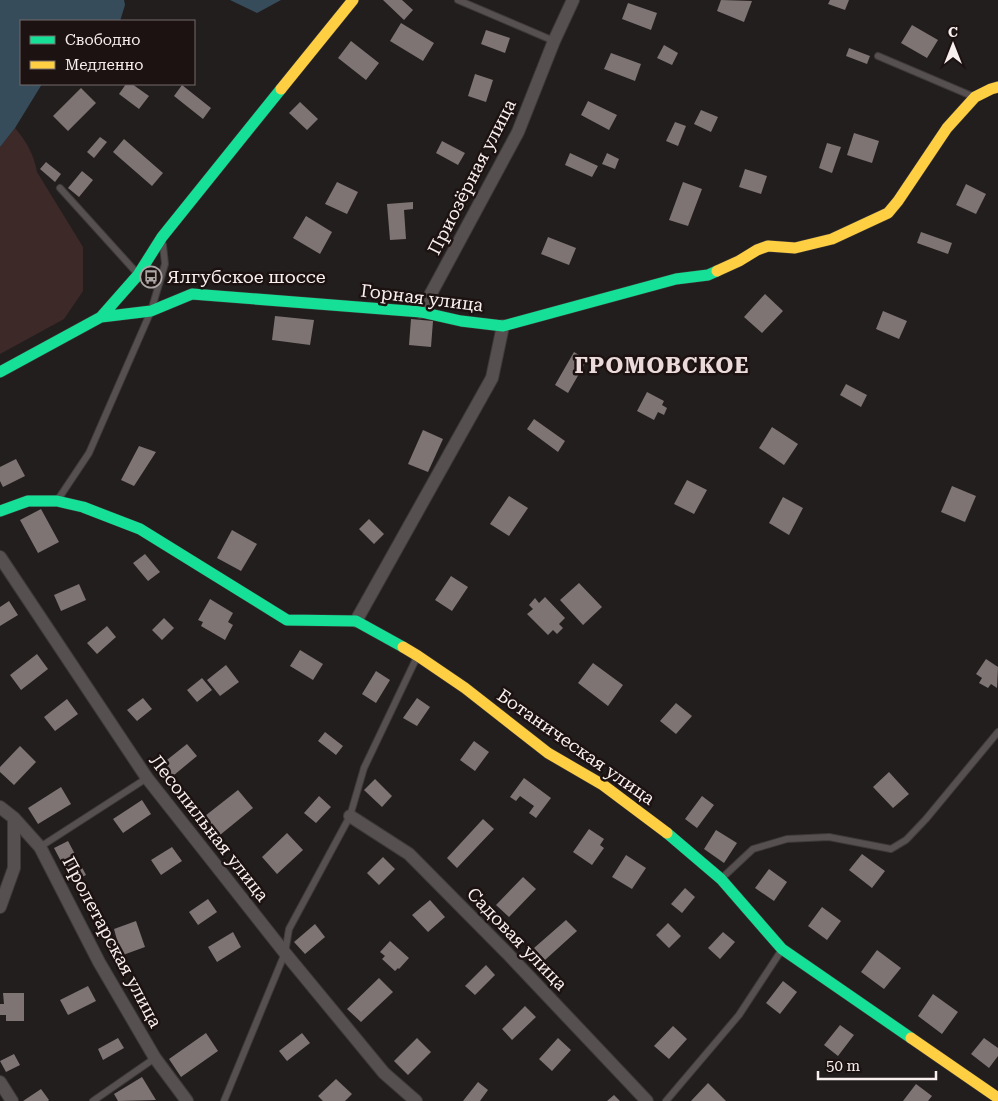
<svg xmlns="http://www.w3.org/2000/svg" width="998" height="1101" font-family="'Roboto Serif',serif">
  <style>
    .green { fill: #3d2928 }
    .water { fill: #364c5b }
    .building { fill: #7d7473 }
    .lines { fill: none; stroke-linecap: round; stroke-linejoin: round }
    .lane-casing { stroke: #3f3a3a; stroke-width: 8 }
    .street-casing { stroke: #3f3a3a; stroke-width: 14 }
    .fast-casing { stroke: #3f3a3a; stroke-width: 12 }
    .slow-casing { stroke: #3f3a3a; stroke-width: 12 }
    .lane { stroke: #565050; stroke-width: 6 }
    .street { stroke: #565050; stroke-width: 12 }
    .fast { stroke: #16e098; stroke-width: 11 }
    .slow { stroke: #ffcf43; stroke-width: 11 }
    .labels { text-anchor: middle; stroke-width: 5; stroke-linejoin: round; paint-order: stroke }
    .street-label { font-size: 18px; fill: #f8f0ef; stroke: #1d1212 }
    .poi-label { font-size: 18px; fill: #f8f0ef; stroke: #1d1212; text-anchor: start }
    .district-label { font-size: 22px; font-weight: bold; letter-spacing: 1px; fill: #eadad9; stroke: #1d1212 }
  </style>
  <rect width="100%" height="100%" fill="#231e1e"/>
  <path class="green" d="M15 128C27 142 34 155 37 172L83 247V291L64 319 0 354V147Z"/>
  <path class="water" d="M0 0H124L125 5 120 21H21V84H42L15 128 0 147Z
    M230 0H281L257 13Z"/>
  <path class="building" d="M383 0H402L413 10 404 20Z
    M721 0 752 1 744 22 717 11Z
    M830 0H849L845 10 828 4Z
    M628 3 657 13 651 30 622 19Z
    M401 23 434 43 423 61 390 41Z
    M912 25 938 40 927 58 901 43Z
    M486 30 510 38 505 53 481 44Z
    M351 41 379 63 366 80 338 58Z
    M664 45 678 53 672 65 657 58Z
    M849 48 870 56 867 64 846 56Z
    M611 53 641 64 635 81 604 69Z
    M475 74 493 80 486 102 468 96Z
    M126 84H132L149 96 139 109 119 94Z
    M182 85 211 108 203 119 174 96Z
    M81 88 96 103 68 131 53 116Z
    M588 101 617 115 609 130 581 115Z
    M300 102 318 119 307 130 289 113Z
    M701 110 718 117 711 132 694 124Z
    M675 122 686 126 678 146 666 141Z
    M854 133 879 141 872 163 847 155Z
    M100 137 107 142 94 158 87 152Z
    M124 139 163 173 152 186 113 152Z
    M442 141 465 153 458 165 436 153Z
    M827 143 841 147 832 173 819 168Z
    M570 153 598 166 592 177 565 165Z
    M607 153 619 159 615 169 602 164Z
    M46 162 61 174 55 182 40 169Z
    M745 169 767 176 761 194 739 187Z
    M82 171 93 180 79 197 68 188Z
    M337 182 358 192 347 214 325 204Z
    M683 182 702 189 688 226 669 220Z
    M966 184 986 194 976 214 956 205Z
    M413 202V209L404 210 406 239 390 240 387 204Z
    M306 216 332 232 320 254 293 238Z
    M921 232 952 243 948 254 917 243Z
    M548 237 576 248 569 265 541 254Z
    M765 294 783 311 762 333 744 317Z
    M883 311 907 321 899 339 876 329Z
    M275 316 314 320 310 345 272 340Z
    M411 319 433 321 431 347 409 345Z
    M574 352 587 360 568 393 555 385Z
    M846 384 867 395 861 407 840 395Z
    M647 392 664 401 662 405 667 408 664 415 658 412 654 420 637 411Z
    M534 419 565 441 558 452 527 429Z
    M772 427 798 444 784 465 759 448Z
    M423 430 443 439 428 472 408 464Z
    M139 446 156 452 134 486 121 480Z
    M16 459 25 476 3 487 0 481V467Z
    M687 480 707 490 694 514 674 504Z
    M952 486 976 496 965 522 941 512Z
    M509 496 528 508 509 536 490 524Z
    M783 497 803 508 789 535 769 523Z
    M41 509 59 542 38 553 20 520Z
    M369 519 384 534 374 544 359 529Z
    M232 530 257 544 241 571 217 558Z
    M145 554 160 572 148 581 133 563Z
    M451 576 468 587 452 611 435 600Z
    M579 583 602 607 583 625 560 600Z
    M79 584 86 600 61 611 54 595Z
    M545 597 565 618 559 624 563 628 557 634 553 630 548 635 527 614 533 609 529 605 535 598 539 603Z
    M210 599 233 613 228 622 233 625 225 640 201 626 203 622 198 620Z
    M9 601 18 615 0 626V607Z
    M164 618 174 628 162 640 152 630Z
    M107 626 116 637 97 654 87 643Z
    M300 650 323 664 313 680 290 666Z
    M37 654 48 669 21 690 10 675Z
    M986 659 998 667 997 688 991 684 988 688 979 683 982 678 976 674Z
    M593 663 623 685 608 706 578 683Z
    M226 665 239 682 220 696 207 680Z
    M376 671 390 680 376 703 362 694Z
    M202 678 212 690 197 702 187 690Z
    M143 698 152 709 137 721 127 710Z
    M417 698 430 707 417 726 403 718Z
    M67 699 78 714 55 731 44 717Z
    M676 703 692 716 676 734 660 721Z
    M325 732 343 746 336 755 318 741Z
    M474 741 489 752 475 771 460 760Z
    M187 744 197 756 168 780 158 767Z
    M20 746 36 762 14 785 0 772V767Z
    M889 772 909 794 893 808 873 787Z
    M524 778 551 798 536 818 529 813 534 806 520 796 516 801 510 797Z
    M375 779 392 796 382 807 364 790Z
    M61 787 71 804 38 824 28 808Z
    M238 790 253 808 220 835 205 816Z
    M319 796 331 807 316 823 304 813Z
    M702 796 714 805 697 828 685 819Z
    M142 800 151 814 123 833 113 819Z
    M483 819 494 829 457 868 447 858Z
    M589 829 604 839 600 845 604 848 592 865 573 852Z
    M716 830 737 843 724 863 704 849Z
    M287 833 303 850 277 874 262 857Z
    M68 841 86 875 72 882 54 848Z
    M172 847 182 861 161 875 151 860Z
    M862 854 885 871 872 888 849 870Z
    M626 855 646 868 632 889 612 877Z
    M383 857 395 869 379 885 367 873Z
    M769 869 787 882 774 901 755 888Z
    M523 877 536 889 509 917 496 905Z
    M685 888 695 897 682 913 671 904Z
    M208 899 217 912 198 925 189 912Z
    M430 900 445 917 428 932 412 915Z
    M822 907 841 921 827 940 808 926Z
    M566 920 577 931 545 960 534 948Z
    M136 921 145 947 112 959 107 943 117 940 114 929Z
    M668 923 681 936 669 948 656 935Z
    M315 924 325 937 305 954 294 942Z
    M233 932 241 947 217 962 208 947Z
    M723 932 735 942 720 959 708 948Z
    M390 941 409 958 399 969 398 968 395 971 382 959 385 956 380 952Z
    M877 950 901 968 884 989 861 972Z
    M486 965 495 975 475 995 465 986Z
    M379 978 393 992 361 1022 347 1009Z
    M783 981 797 992 780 1014 766 1003Z
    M88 986 96 1001 68 1015 60 1000Z
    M3 993H24V1021H6V1015H0V1004H4Z
    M933 994 958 1012 942 1034 918 1016Z
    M525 1006 536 1017 512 1040 502 1029Z
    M840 1025 854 1035 838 1056 824 1045Z
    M673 1026 687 1039 669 1059 654 1046Z
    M206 1033 218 1051 181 1077 169 1059Z
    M302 1033 310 1043 287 1061 279 1051Z
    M118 1038 124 1048 103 1060 98 1049Z
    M417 1038 431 1052 408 1075 394 1061Z
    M558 1038 571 1050 552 1071 539 1059Z
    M984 1038 998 1048V1056L989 1068 971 1054Z
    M14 1054 20 1065 6 1072 0 1061Z
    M142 1077 156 1100 118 1101 114 1094Z
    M336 1079 352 1094 345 1101H323L318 1096Z
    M478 1082 488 1090 480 1101H463Z
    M708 1083 726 1101H691Z
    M916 1084 932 1096 928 1101H903Z
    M41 1089 49 1100 48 1101H23Z
    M614 1095 620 1101H607Z"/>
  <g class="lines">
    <g class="lane-casing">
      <path id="lane" d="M458 0 554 41
        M878 56 972 96
        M60 188 136 272
        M59 498 89 453 151 311 165 264 163 245
        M40 847 147 778
        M722 878 753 849 787 839 829 837 891 849 906 840 926 819 998 732
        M93 1101 155 1058
        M224 1101 285 953 289 929 350 816 364 768 416 659
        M666 1101 739 1015 781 951"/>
    </g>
    <g class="street-casing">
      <path id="street" d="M421 312 518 132 554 41 573 0
        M0 557 147 778 285 953 384 1073 416 1101
        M356 621 492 378 503 326
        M0 807 14 818 40 847 99 962 155 1058 187 1101
        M350 816 409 854 507 953 647 1101
        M0 907 14 868V818
        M0 1082 12 1101"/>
    </g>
    <g class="fast-casing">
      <path id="fast" d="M101 317 151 311 192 294 421 312 461 321 503 326 676 279 708 275 717 271
        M0 372 101 317 138 275 162 237 281 89
        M0 511 28 501H57L83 507 140 529 287 620 356 621 403 647
        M667 833 721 879 782 949 911 1038"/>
    </g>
    <g class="slow-casing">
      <path id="slow" d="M281 89 353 0
        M717 271 739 261 757 250 768 246 795 248 832 239 888 213 898 201 947 128 975 97 991 89 998 87
        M403 647 418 656 465 688 548 753 603 785 667 833
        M911 1038 998 1098"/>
    </g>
    <use href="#lane" class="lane"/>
    <use href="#street" class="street"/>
    <use href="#fast" class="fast"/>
    <use href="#slow" class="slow"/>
  </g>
  <defs>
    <g id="bus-ring" transform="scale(1.125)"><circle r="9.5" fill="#1d1212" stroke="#ada6a6" stroke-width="1.5"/><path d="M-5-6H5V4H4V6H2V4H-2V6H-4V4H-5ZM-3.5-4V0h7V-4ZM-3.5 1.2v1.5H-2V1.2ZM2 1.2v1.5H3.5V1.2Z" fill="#ada6a6"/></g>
  </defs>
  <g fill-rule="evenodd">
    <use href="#bus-ring" x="151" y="277"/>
  </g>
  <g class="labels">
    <g class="street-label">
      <text transform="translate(472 177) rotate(-63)" y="6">Приозёрная улица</text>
      <text transform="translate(422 298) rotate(7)" y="6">Горная улица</text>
      <text transform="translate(576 747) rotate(35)" y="6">Ботаническая улица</text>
      <text transform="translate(209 828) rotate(52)" y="6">Лесопильная улица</text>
      <text transform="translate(517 939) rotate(46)" y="6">Садовая улица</text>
      <text transform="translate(112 942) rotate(62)" y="6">Пролетарская улица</text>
    </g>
    <g class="poi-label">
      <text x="167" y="283">Ялгубское шоссе</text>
    </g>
    <g class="district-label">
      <text x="662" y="373">ГРОМОВСКОЕ</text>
    </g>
  </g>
  <rect x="20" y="20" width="175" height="65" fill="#1d1212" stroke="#756b6a"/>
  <rect x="30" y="36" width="25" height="8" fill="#16e098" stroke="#756b6a"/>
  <text x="65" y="45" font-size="15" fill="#f8f0ef">Свободно</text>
  <rect x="30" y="61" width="25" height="8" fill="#ffcf43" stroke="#756b6a"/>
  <text x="65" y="70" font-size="15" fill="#f8f0ef">Медленно</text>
  <g transform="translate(953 45)" stroke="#1d1212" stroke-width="4" paint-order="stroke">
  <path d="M0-4L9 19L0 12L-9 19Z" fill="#f8f0ef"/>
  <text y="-8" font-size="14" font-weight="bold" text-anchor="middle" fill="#f8f0ef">С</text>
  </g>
  <path d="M818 1071v8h118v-8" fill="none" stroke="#f8f0ef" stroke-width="2.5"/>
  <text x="826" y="1071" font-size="15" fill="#f8f0ef" stroke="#1d1212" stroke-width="4" paint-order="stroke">50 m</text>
</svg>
